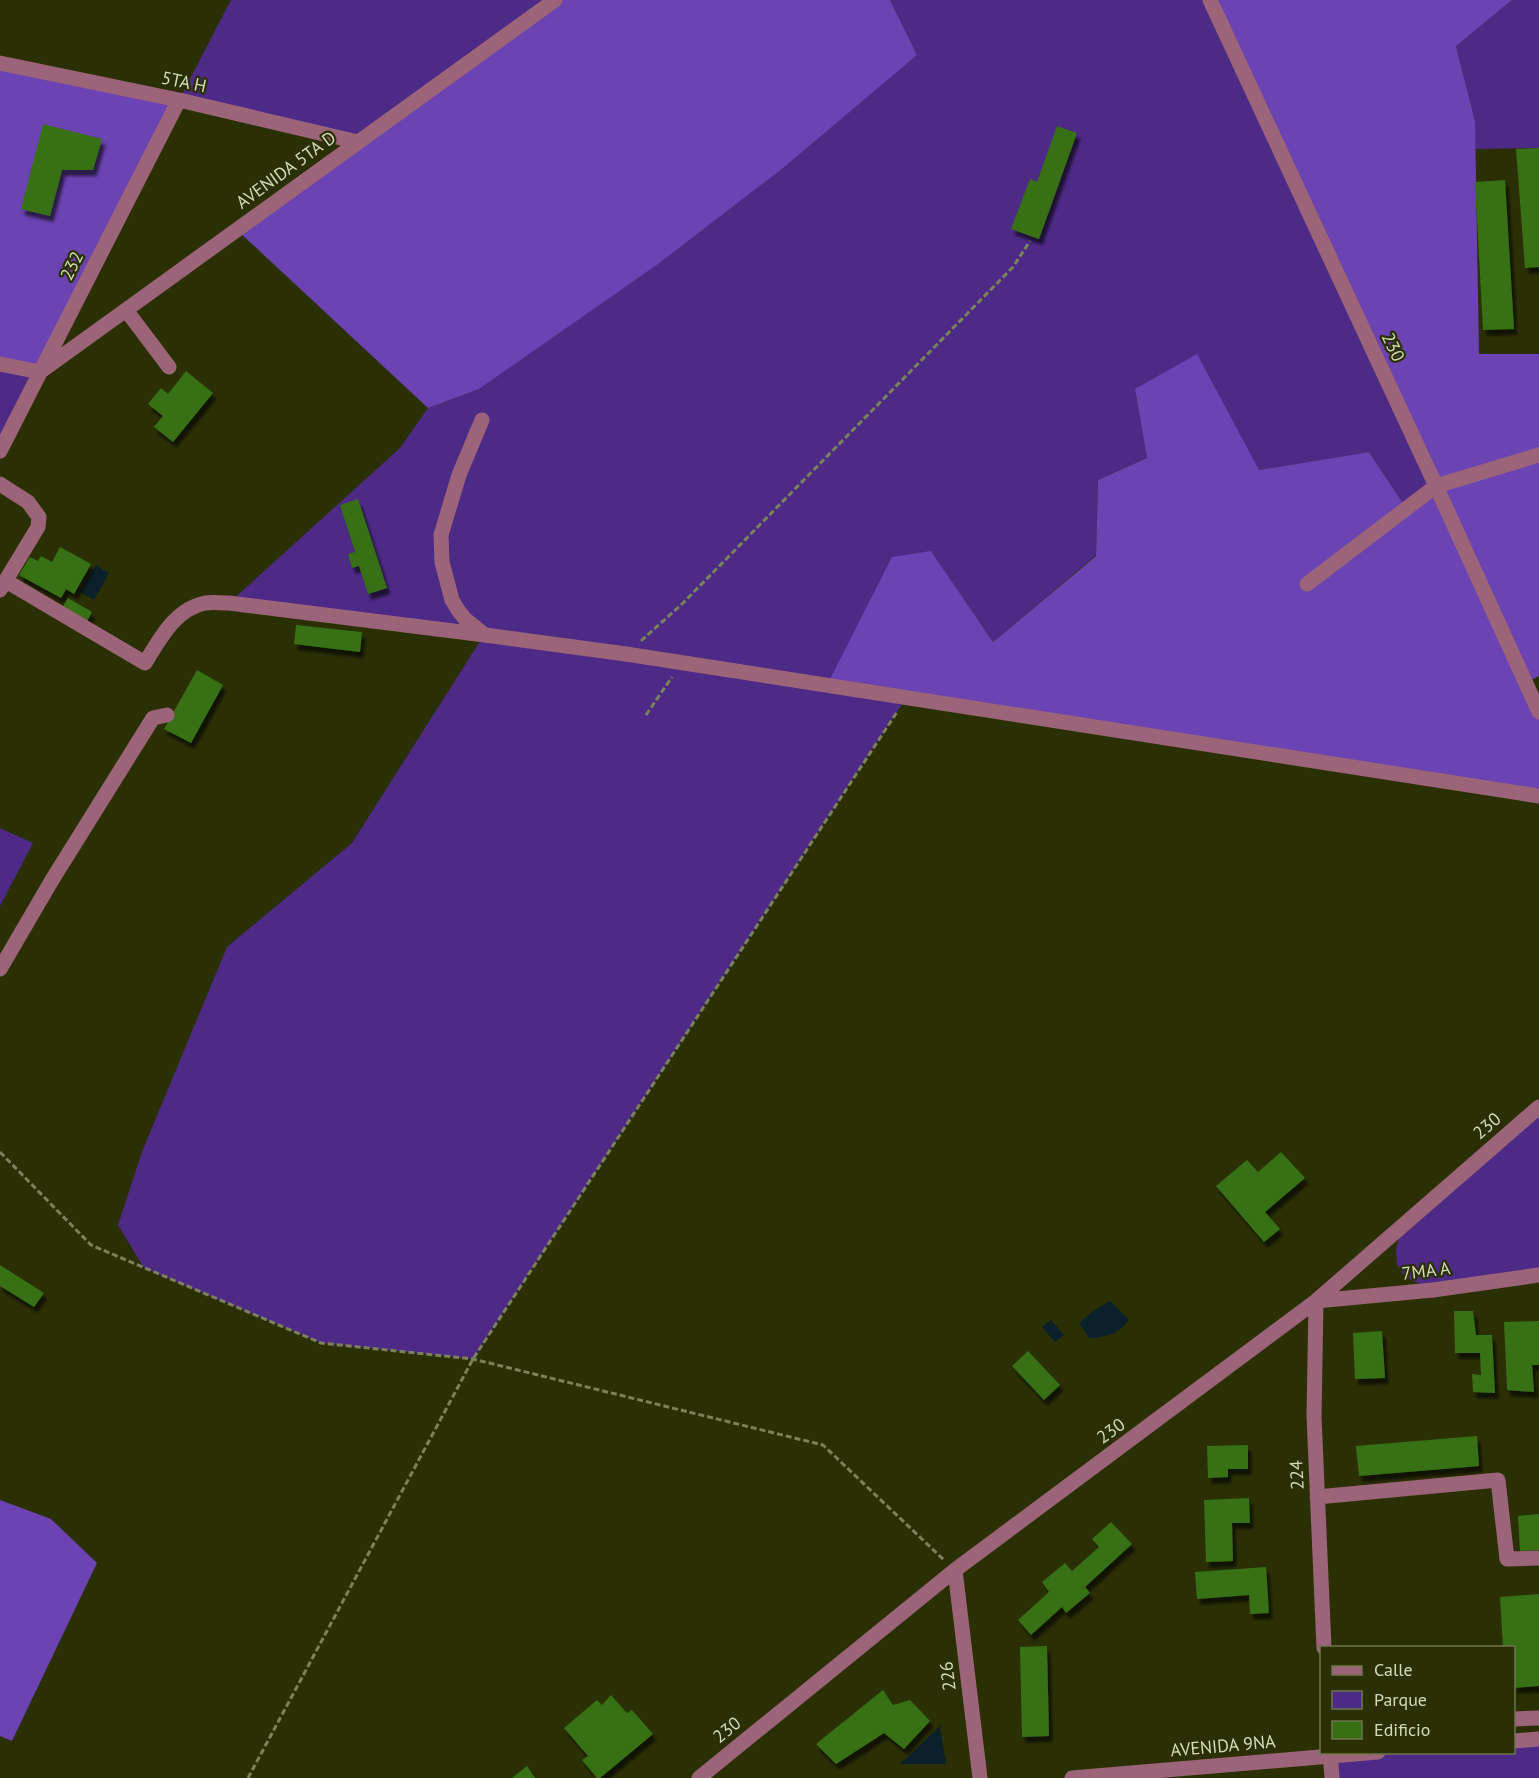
<svg xmlns="http://www.w3.org/2000/svg" width="1539" height="1778" font-family="'PT Sans',sans-serif">
  <style>
    .green { fill: #4d2a86 }
    .forest { fill: #6b43b2 }
    .water { fill: #0c202b }
    .building { fill: #377013; filter: url(#shadow) }
    .lines { fill: none; stroke-linecap: round; stroke-linejoin: round }
    .path { stroke: #7c815c; stroke-width: 3; stroke-dasharray: 6 3; stroke-linecap: butt }
    .minor { stroke: #9c6479; stroke-width: 15 }
    .labels { text-anchor: middle; stroke-width: 4.5; stroke-linejoin: round; paint-order: stroke }
    .street-label { font-size: 18px; fill: #d4dabc; stroke: #2b3004 }
  </style>
  <defs>
    <filter id="shadow"><feDropShadow dx="3.5" dy="6" stdDeviation="1.5" flood-color="#0009"/></filter>
  </defs>
  <rect width="100%" height="100%" fill="#2b3004"/>
  <path class="green" d="M231 0H555L358 142 179 100Z
    M890 0H1210L1436 486 1406 508 1369 452 1259 470 1135 389 1147 458 1098 480 1096 555 993 642 931 551 906 698 473 1359 321 1343 144 1268 118 1225 142 1152 227 947 352 843 484 635 229 603 400 448 428 408 479 389 917 55Z
    M1512 0H1539V148L1475 149V121L1456 45Z
    M0 364 40 372 0 451Z
    M0 828 33 843 0 906Z
    M1539 1107V1275L1433 1290 1405 1277 1397 1265 1396 1250 1401 1227Z
    M1514 1741 1539 1745V1778H1332L1331 1756 1378 1752H1514Z"/>
  <path class="forest" d="M555 0H890L917 55 783 168 658 264 479 389 428 408 237 230Z
    M1210 0H1512L1456 46 1475 121 1479 354H1539V676L1527 682 1539 712V796L827 685 892 557 931 551 993 642 1096 556 1098 480 1147 458 1135 389 1197 354 1259 470 1369 452 1406 508 1436 486Z
    M0 64 179 100 40 372 0 364Z
    M0 1500 51 1519 97 1563 12 1741 0 1736Z"/>
  <path class="water" d="M96 565 109 573 94 600 80 592Z
    M1110 1301 1129 1320C1119 1334 1106 1337 1089 1338L1079 1323 1093 1311Z
    M1051 1320 1064 1335 1055 1342 1042 1327Z
    M940 1726 946 1764H900Z"/>
  <path class="building" d="M43 124 102 139 93 170H62L50 216 21 209Z
    M1057 126 1077 133 1039 239 1011 229 1030 179 1037 182Z
    M1539 148V267L1525 268 1516 149Z
    M1505 180 1514 329 1483 330 1475 182Z
    M186 371 213 393 173 442 154 427 163 416 148 404 161 388 168 394Z
    M358 499 387 588 368 594 359 566 352 568 348 554 355 552 340 505Z
    M60 547 91 564 74 594 66 589 61 598 19 575 30 557 38 561 41 556 52 562Z
    M68 598 92 612 85 625 60 611Z
    M296 625 362 632 360 652 294 644Z
    M197 670 223 685 191 743 164 729Z
    M1281 1152 1305 1178 1265 1212 1280 1229 1264 1242 1216 1186 1247 1160 1258 1172Z
    M0 1265 44 1293 34 1307 0 1286Z
    M1454 1311H1473L1476 1335H1492L1495 1393 1473 1392 1472 1374 1481 1375 1480 1353H1455Z
    M1539 1321V1365H1532L1534 1392 1507 1390 1504 1322Z
    M1382 1331 1385 1378 1355 1379 1353 1333Z
    M1028 1351 1060 1385 1044 1400 1012 1366Z
    M1477 1436 1479 1466 1359 1476 1356 1446Z
    M1248 1445V1469H1228V1477L1208 1478 1207 1446Z
    M1249 1498 1250 1523H1232L1233 1561 1206 1562 1204 1500Z
    M1539 1514V1550L1520 1551 1518 1516Z
    M1111 1522 1132 1544 1085 1587 1090 1593 1066 1613 1062 1607 1031 1635 1018 1620 1049 1592 1042 1582 1065 1563 1072 1571 1099 1547 1092 1539Z
    M1266 1567 1269 1613 1250 1614 1249 1595 1197 1599 1195 1572Z
    M1539 1594V1686L1514 1688V1648H1503L1500 1597Z
    M1047 1646 1049 1736 1022 1737 1020 1647Z
    M883 1690 893 1705 910 1700 930 1721 904 1749 884 1733 836 1764 816 1744Z
    M611 1695 627 1713 632 1710 653 1734 600 1778H597L582 1760 588 1756 564 1728 597 1700 602 1705Z
    M527 1766 535 1778H512Z"/>
  <g class="lines">
    <path class="path" d="M641 641 683 603 1013 267 1030 241
      M646 715 672 677
      M0 1152 91 1245 321 1343 473 1359 823 1445 944 1560
      M248 1778 473 1359 897 712"/>
    <path class="minor" d="M1210 0 1436 486 1539 712
      M0 63 179 100 358 142
      M126 310 169 367
      M0 364 40 372 555 0
      M482 420 459 475 441 535 442 562 452 600 458 610 465 619 485 635 626 654 1539 796
      M0 451 179 100
      M0 484 28 502 39 517 38 527 0 590
      M6 581 145 663C160 639 175 609 205 603 212 602 221 603 229 603L485 635
      M1307 584 1436 486 1539 455
      M0 969 52 880 153 718 167 715
      M1317 1497 1498 1480 1507 1559 1539 1558
      M955 1570 980 1778
      M1324 1648 1314 1416 1316 1301 1433 1290 1539 1275
      M1514 1719 1539 1718
      M1514 1741 1539 1739
      M1330 1752 1332 1778
      M699 1778 955 1570 1316 1301 1539 1107
      M1072 1778 1378 1752"/>
  </g>
  <g class="labels">
    <g class="street-label">
      <text transform="translate(184 82) rotate(12)" y="6">5TA H</text>
      <text transform="translate(286 170) rotate(-36)" y="6">AVENIDA 5TA D</text>
      <text transform="translate(72 266) rotate(-63)" y="6">232</text>
      <text transform="translate(1393 347) rotate(65)" y="6">230</text>
      <text transform="translate(1487 1126) rotate(-41)" y="6">230</text>
      <text transform="translate(1426 1271) rotate(-7)" y="6">7MA A</text>
      <text transform="translate(1111 1431) rotate(-36)" y="6">230</text>
      <text transform="translate(1297 1475) rotate(-93)" y="6">224</text>
      <text transform="translate(948 1676) rotate(-97)" y="6">226</text>
      <text transform="translate(727 1730) rotate(-39)" y="6">230</text>
      <text transform="translate(1223 1746) rotate(-5)" y="6">AVENIDA 9NA</text>
    </g>
  </g>
  <rect x="1320" y="1646" width="195" height="108" fill="#2b3004" stroke="#6f744e" stroke-width="1.5"/>
  <rect x="1332" y="1666" width="30" height="9" fill="#9c6479" stroke="#6f744e" stroke-width="1.5"/>
  <text x="1374" y="1676" font-size="18" fill="#d4dabc">Calle</text>
  <rect x="1332" y="1691" width="30" height="18" fill="#4d2a86" stroke="#6f744e" stroke-width="1.5"/>
  <text x="1374" y="1706" font-size="18" fill="#d4dabc">Parque</text>
  <rect x="1332" y="1721" width="30" height="18" fill="#377013" stroke="#6f744e" stroke-width="1.5"/>
  <text x="1374" y="1736" font-size="18" fill="#d4dabc">Edificio</text>
</svg>
